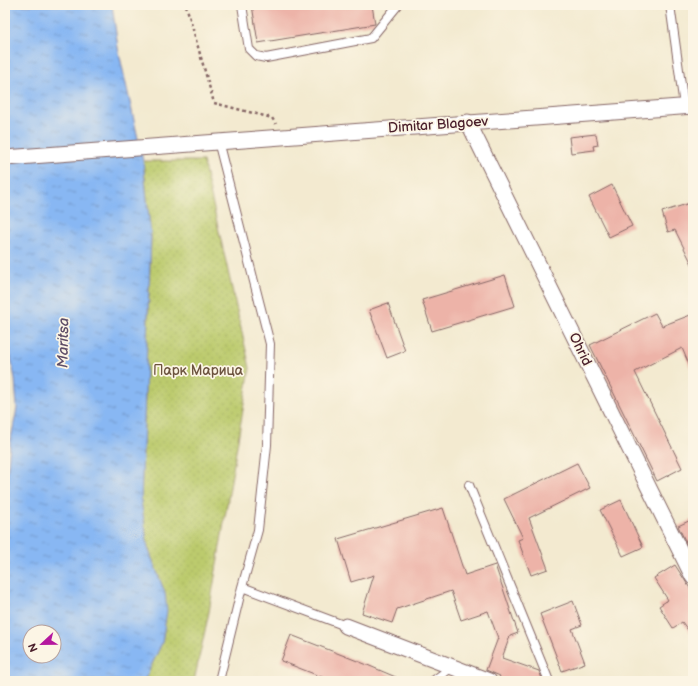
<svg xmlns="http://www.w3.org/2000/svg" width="698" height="686" font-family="'Balsamiq Sans',sans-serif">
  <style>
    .grass { fill: url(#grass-dots); stroke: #83754c }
    .water { fill: url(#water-ripples); stroke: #696b8f; fill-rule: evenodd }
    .building { fill: #edb3a8 }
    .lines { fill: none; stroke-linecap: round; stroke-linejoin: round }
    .lane-casing { stroke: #856665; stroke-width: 10 }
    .street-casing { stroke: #856665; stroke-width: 17 }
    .path { stroke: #856665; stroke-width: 2.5; stroke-dasharray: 3 3; stroke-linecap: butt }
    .lane { stroke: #fff; stroke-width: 8 }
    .street { stroke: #fff; stroke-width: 15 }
    .labels { text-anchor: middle; stroke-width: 3.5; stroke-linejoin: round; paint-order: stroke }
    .street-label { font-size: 14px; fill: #4a1f2b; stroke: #fcf5e5 }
    .park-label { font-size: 14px; fill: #6c533f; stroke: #fcf5e5 }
    .water-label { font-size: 15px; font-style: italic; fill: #5d4d67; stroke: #fcf5e5 }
  </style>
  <defs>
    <pattern id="grass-dots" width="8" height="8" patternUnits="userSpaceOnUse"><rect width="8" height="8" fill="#bccb6d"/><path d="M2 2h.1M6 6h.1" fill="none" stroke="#a3ae5f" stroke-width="1.8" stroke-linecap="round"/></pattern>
    <pattern id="water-ripples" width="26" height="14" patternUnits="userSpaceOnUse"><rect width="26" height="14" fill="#88b7f3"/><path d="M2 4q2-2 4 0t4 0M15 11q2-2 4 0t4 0" fill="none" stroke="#7194c5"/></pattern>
  </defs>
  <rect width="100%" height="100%" fill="#fcf5e5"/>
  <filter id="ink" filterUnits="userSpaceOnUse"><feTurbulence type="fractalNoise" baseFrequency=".025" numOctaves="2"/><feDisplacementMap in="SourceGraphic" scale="8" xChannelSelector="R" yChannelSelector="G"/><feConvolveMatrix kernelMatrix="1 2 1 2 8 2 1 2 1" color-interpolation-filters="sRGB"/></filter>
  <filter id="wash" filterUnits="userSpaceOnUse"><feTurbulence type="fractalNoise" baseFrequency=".012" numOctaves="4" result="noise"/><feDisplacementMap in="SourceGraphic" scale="16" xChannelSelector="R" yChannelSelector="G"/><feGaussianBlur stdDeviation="0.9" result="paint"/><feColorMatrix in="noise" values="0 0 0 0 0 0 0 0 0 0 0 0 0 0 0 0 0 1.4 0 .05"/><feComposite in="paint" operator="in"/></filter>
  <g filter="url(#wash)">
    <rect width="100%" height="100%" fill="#f3ead0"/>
    <path class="grass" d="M143 161H203L250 368 209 612 194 681H144L162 643 165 593 148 548 141 501 151 237Z"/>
    <path class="water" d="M5 5H112L118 48 143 161 151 237 141 501 148 548 165 593 167 611 162 643 144 681H5V498L10 444 17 408 15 379 5 326ZM30 632H54V656H30Z"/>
    <g id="blocks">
      <path class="building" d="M252 5H372L375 24 258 43Z
        M596 134 598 145 593 146 594 150 571 153 569 137Z
        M612 185 632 226 609 237 589 197Z
        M693 202V266L675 230 668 232 662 212Z
        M505 275 515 306 432 331 422 300Z
        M388 303 405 351 387 358 369 310Z
        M655 313 662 326 693 314V374L682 348 635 372 682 468 657 481 590 345Z
        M577 463 590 488 529 518 548 569 531 575 518 540 523 538 504 499Z
        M621 500 643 547 623 556 600 510Z
        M443 508 465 575 495 565 518 633 510 636 502 658 539 671 543 681H498L500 676 486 670 498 638 488 611 461 620 451 591 397 609 392 623 362 613 374 575 351 582 338 539Z
        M693 519V557L678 526Z
        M675 565 693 593V637L682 622 673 628 659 606 668 600 654 578Z
        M573 601 582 625 572 629 585 663 562 671 540 614Z
        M291 635 365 664 405 681H332L281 661Z"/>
    </g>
  </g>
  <g filter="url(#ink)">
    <use href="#blocks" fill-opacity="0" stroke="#856665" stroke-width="1"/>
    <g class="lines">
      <g class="lane-casing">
        <path id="lane" d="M242 5 249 49 256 56 266 58 371 38 398 5
          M670 5 684 106
          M218 141 270 344 267 445 258 530 242 587
          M469 485 549 681
          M219 681 242 587 346 626
          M433 681 452 667"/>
      </g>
      <g class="street-casing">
        <path id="street" d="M468 122 693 577
          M5 158 693 106
          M346 626 489 681"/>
      </g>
      <path class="path" d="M186 5 214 103 272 118 276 124"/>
      <use href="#lane" class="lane"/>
      <use href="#street" class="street"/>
    </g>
  </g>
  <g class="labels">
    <g class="street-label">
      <text transform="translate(438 124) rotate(-4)" y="5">Dimitar Blagoev</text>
      <text transform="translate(581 349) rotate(64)" y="5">Ohrid</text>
    </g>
    <g class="park-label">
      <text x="198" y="375">Парк Марица</text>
    </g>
    <g class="water-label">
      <text transform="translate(63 343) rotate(-89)" y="5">Maritsa</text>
    </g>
  </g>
  <rect width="698" height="686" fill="none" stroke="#fcf5e5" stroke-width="20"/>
  <g transform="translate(42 644) rotate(248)"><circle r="19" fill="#fcf5e5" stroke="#b59f9b"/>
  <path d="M0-3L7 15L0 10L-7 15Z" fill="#b5179e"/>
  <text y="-6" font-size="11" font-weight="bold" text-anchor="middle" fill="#4a1f2b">N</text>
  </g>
</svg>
